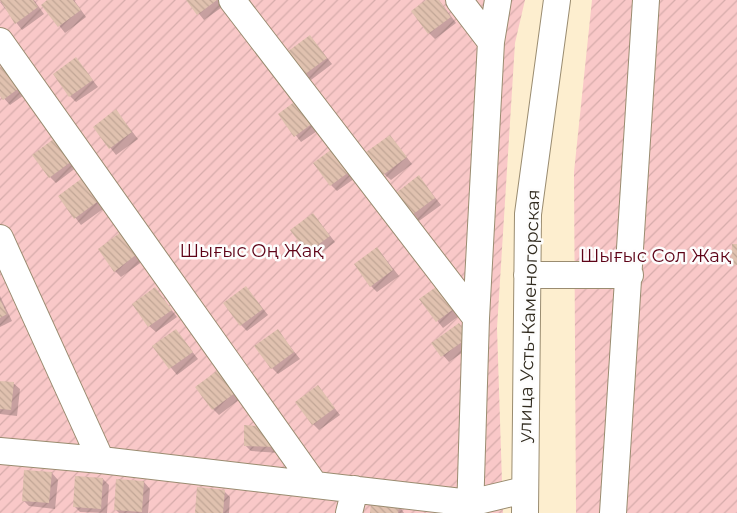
<svg xmlns="http://www.w3.org/2000/svg" width="737" height="513" font-family="Montserrat,sans-serif">
  <style>
    .garden { fill: url(#garden-furrows) }
    .shadow { fill: #0003 }
    .building { fill: url(#building-back-hatch) }
    .lines { fill: none; stroke-linecap: round; stroke-linejoin: round }
    .minor-casing { stroke: #9a8c70; stroke-width: 28 }
    .minor { stroke: #fff; stroke-width: 26 }
    .labels { text-anchor: middle; stroke-width: 5; stroke-linejoin: round; paint-order: stroke }
    .park-label { font-size: 18px; fill: #5e0317; stroke: #fdfdfd }
    .street-label { font-size: 18px; fill: #312b1f; stroke: #fdfdfd }
  </style>
  <defs>
    <pattern id="garden-furrows" width="10" height="10" patternUnits="userSpaceOnUse" patternTransform="scale(1.25)"><rect width="10" height="10" fill="#f9c8c8"/><path d="M-1 1l2-2M0 10L10 0M9 11l2-2" fill="none" stroke="#d6acab"/></pattern>
    <pattern id="building-back-hatch" width="6" height="6" patternUnits="userSpaceOnUse" patternTransform="scale(1.25)"><rect width="6" height="6" fill="#e0c1af"/><path d="M-1 5l2 2M0 0l6 6M5-1l2 2" fill="none" stroke="#c1a696"/></pattern>
  </defs>
  <rect width="100%" height="100%" fill="#fdeecf"/>
  <path class="garden" d="M0 0H525L515 43 497 328 503 513H0Z
    M592 0H737V513H576L574 172Z"/>
  <path class="shadow" d="M2 0H34L44 14 22 30 0 2Z
    M49 0H74L86 17 65 33 43 5Z
    M188 0H222L225 5 204 20Z
    M428 0H439L456 23 435 39 429 33Z
    M310 36 332 64 311 80 304 74Z
    M76 59 98 87 76 102 70 96Z
    M0 68 31 90 10 105 0 94Z
    M116 111 138 139 116 155 94 127Z
    M279 114 323 127 301 142Z
    M390 136 412 164 391 180 384 174Z
    M55 139 77 167 56 183 50 177Z
    M336 148 358 176 337 191 331 185Z
    M419 177 441 205 419 221 397 193Z
    M81 181 103 209 81 225 59 197Z
    M313 214 335 242 314 258 308 252Z
    M121 233 143 261 121 277 115 271Z
    M377 248 399 276 377 292 371 286Z
    M246 287 268 315 247 331 241 325Z
    M155 289 177 317 156 332 149 326Z
    M0 296 12 321 0 327Z
    M421 300 464 312 443 328Z
    M459 325 474 344 449 362 433 344Z
    M176 331 198 359 177 375 154 347Z
    M278 331 300 359 278 374 272 368Z
    M218 372 240 399 219 415 213 409Z
    M0 382 13 383 20 389 17 416 0 414Z
    M318 387 340 415 319 430 313 424Z
    M257 427 279 453 251 451 245 445Z
    M52 473 58 480 55 509 29 506 23 500Z
    M103 479 109 485 107 513 80 512 74 506Z
    M144 482 150 489 148 513H119L115 509Z
    M224 491 230 497 229 513H196Z
    M398 504 404 513H371Z"/>
  <path class="building" d="M0 0H33L38 7 15 24Z
    M47 0H73L81 10 58 27 41 5Z
    M186 0H217L197 15Z
    M426 0H439L451 17 428 34 411 11Z
    M310 35 327 58 304 75 287 52Z
    M76 57 93 80 69 97 53 74Z
    M9 60 26 83 3 100 0 96V67Z
    M301 97 317 120 294 137 278 114Z
    M116 109 132 132 109 149 93 127Z
    M390 135 407 157 383 175 366 152Z
    M55 138 72 161 49 178 32 155Z
    M336 146 353 169 330 186 313 163Z
    M419 175 435 198 412 215 396 193Z
    M81 179 97 202 74 219 58 196Z
    M313 213 330 236 307 253 290 230Z
    M121 232 137 254 114 272 98 249Z
    M732 244H737V265H731Z
    M377 247 393 270 370 287 354 264Z
    M443 282 459 305 436 322 419 299Z
    M246 286 263 309 240 326 223 303Z
    M155 287 172 310 148 327 132 304Z
    M0 299 7 314 0 318Z
    M459 323 469 337 441 357 431 343Z
    M176 329 193 352 169 369 152 346Z
    M278 329 294 352 271 369 254 346Z
    M218 370 235 393 212 410 195 387Z
    M0 381 14 382 11 410 0 409Z
    M318 385 335 408 312 425 295 402Z
    M256 419 273 447 244 446V425L256 426Z
    M24 470 52 472 49 503 22 501Z
    M75 476 103 478 101 509 73 507Z
    M116 479 144 481 142 512 114 510Z
    M197 487 225 490 223 513H195Z
    M371 501 399 503 398 513H370Z"/>
  <g class="lines">
    <g class="minor-casing">
      <path id="minor" d="M232 0 476 318
        M459 0 491 42
        M0 41 315 485
        M0 238 101 460
        M527 275H630
        M0 451 101 460 470 503 524 490
        M349 513 355 489
        M470 513 476 318 491 42 498 0
        M525 513 528 214 557 0
        M613 513 646 0"/>
    </g>
    <use href="#minor" class="minor"/>
  </g>
  <g class="labels">
    <g class="park-label">
      <text x="251" y="257">Шығыс Оң Жақ</text>
      <text x="655" y="262">Шығыс Сол Жақ</text>
    </g>
    <g class="street-label">
      <text transform="translate(529 316) rotate(-88)" y="6">улица Усть-Каменогорская</text>
    </g>
  </g>
</svg>
